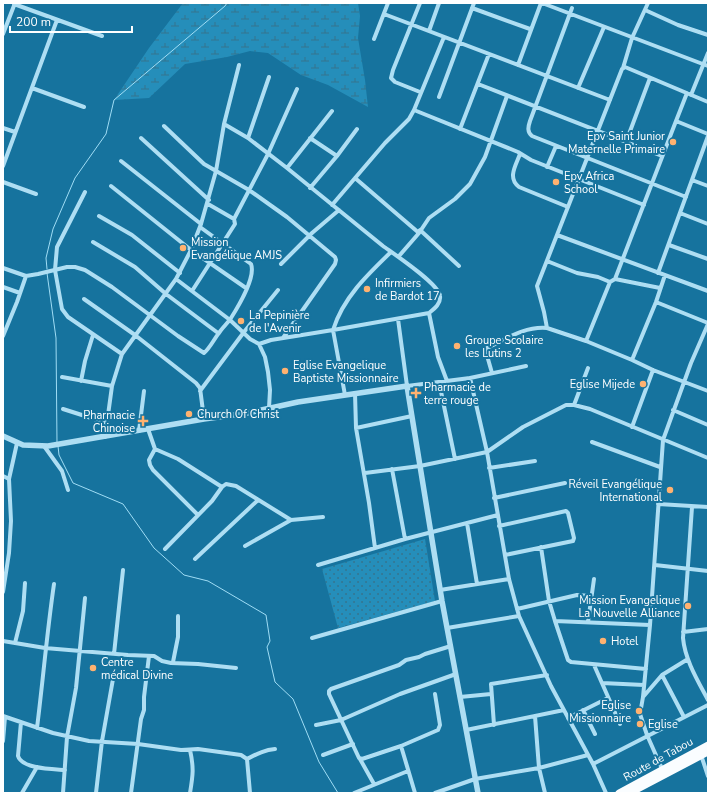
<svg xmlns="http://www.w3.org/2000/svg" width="711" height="796" font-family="'Nunito Sans',sans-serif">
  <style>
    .wetland { fill: url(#wetland-marsh) }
    .park { fill: url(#park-dots) }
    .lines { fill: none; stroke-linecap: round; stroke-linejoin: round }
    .stream { stroke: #a0ddf5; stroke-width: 1 }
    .minor { stroke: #aedef3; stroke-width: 4 }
    .tertiary { stroke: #aedef3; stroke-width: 5.5 }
    .primary { stroke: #fafdff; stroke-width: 7 }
    .poi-dot { fill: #ffb270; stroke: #16739e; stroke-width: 1.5 }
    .labels { text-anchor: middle; stroke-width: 4; stroke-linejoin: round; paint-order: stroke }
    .poi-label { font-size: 11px; fill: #fff; stroke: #16739e; text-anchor: start }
    .street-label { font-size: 11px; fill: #fff; stroke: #16739e }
  </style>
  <defs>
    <pattern id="wetland-marsh" width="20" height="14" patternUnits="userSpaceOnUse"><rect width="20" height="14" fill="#258eba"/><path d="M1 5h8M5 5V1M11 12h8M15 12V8" fill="none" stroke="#35748e"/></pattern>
    <pattern id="park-dots" width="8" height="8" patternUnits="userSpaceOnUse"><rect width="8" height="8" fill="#258eba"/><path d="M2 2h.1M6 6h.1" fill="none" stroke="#35748e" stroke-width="1.8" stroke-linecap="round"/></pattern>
  </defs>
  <rect width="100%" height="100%" fill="#16739e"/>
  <path class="wetland" d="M183 3H358L360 16 358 38 365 80 368 107 328 85 301 75 268 53 250 51 227 57 185 64 149 98 114 100 149 48Z"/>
  <path class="park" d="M425 539 435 601 338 628 322 569Z"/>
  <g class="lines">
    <path class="stream" d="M47 269 46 258 53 229 75 178 106 134 114 100 225 6 227 3
      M47 273 56 338 57 443
      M58 446 59 455 73 483 123 504 154 548 184 575 208 581 266 615 270 641 267 647 275 682 293 699 319 762 338 793"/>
    <path class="minor" d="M420 3 393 70 391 78 395 82 420 92
      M542 3 708 66
      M14 4 102 36
      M472 8 530 29
      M572 8 530 121C528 127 527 132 532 136L686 197
      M645 10 678 25 708 35
      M384 14 610 100
      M429 31 439 3
      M3 34 15 3
      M444 37 414 110 518 152 531 160 644 205
      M374 39 388 3
      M518 65 541 3
      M623 68 632 38 648 3
      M478 84 662 156
      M32 88 84 107
      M578 88 604 27
      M691 95 708 53
      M439 97 474 3
      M708 102 625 67 622 69 537 286 544 312 547 328 586 341 632 360 653 370 708 391
      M676 121 687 93
      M224 124 248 138 287 168 383 246C394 254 439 284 440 296 441 304 434 309 429 313L438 357 447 381
      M164 126 204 164 249 190 287 217 335 257 336 260 335 264 283 338
      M3 128 15 132
      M460 129 489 54
      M141 138 209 200
      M248 138 269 77
      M310 138 337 156 357 129
      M626 142 650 78
      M520 154C516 165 507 178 519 187L568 207
      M121 161 201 224
      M3 166 57 20
      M547 167 556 146
      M287 168 332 111
      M355 178 419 233
      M692 180 708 186
      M3 182 36 194
      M111 186 191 250 246 288
      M310 188 337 156
      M85 192 57 247 55 270 62 309 68 317 122 354
      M332 205 385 143 409 119 414 110
      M680 213 708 224
      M99 216 132 235 180 273
      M234 219 268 154 297 89
      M420 230 459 266
      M557 235 708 291
      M93 242 135 267 166 294 218 333
      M669 245 708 259
      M391 252C367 275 343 298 333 330L429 313
      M399 256 419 233 429 218 455 199 470 184 485 157 507 96
      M547 261 577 273 598 277 610 282 615 279 660 288
      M281 264 312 233 339 210
      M3 268 26 276 38 274 67 267H75L85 270 112 287 178 336 204 353C210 348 214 339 219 333 222 328 227 324 231 318 238 307 256 277 251 264L200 227
      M658 273 708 136
      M176 279 230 320 250 339 259 344 265 357 268 372 270 390 269 408
      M615 279 676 121 708 134
      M3 287 20 293
      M192 291 235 224 234 219 208 204
      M84 299 135 335 196 383 200 388 204 419
      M656 302 708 323
      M398 319 407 386 470 378 526 366
      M3 336 17 302 26 276
      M586 341 610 282
      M259 344 271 340 333 330 345 395
      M632 360 656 302 665 275
      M492 373 486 352 487 348C506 339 525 326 547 328
      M62 377 112 386
      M470 378 487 452 509 579 519 616 551 686 593 764 606 793
      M81 381 85 361 93 335
      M439 382 455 459
      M200 391 244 332 278 290
      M355 393 356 428 412 416
      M574 405 588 368
      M63 409 107 423
      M673 410 708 425
      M632 427 653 370
      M356 428 369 503 375 548
      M148 429 155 449 149 460 150 465 153 470 198 515
      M139 431 144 391
      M105 437 112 386 122 354 176 279 191 250 201 224 216 171 224 124 239 65
      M592 442 660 467
      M44 446 62 471 68 490
      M155 449 178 459 222 487
      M489 468 535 461
      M392 469 405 539
      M365 473 420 466 487 452 523 427 566 405H574L590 409 708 458
      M3 476 9 479
      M631 484H659
      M494 498 565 483
      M658 504 708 507
      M692 507 683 638C685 660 698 681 708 700
      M467 523 477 584
      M499 526 566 511 568 513 574 538 573 541 505 555
      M245 546 291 520
      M541 547 549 601 555 621 650 625
      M165 549 212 501 222 487 226 484 236 486 291 520 323 517
      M195 559 258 500
      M318 565 405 539 498 515
      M655 565 708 571
      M440 590 509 579
      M3 592 9 553 11 521 9 479 17 443
      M517 609 577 595 592 596
      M555 621 568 660 571 662 646 669
      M588 622 594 579
      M447 628 519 616
      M683 632 708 629
      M312 638 442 601
      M3 641 45 648 128 655 154 656 162 661 171 663 198 664 236 668
      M15 643 23 611 25 583
      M114 654 123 570
      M173 662 178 637V616
      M594 665 620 724
      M662 675 684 717
      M602 683 644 685
      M435 694 440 725 438 730 401 746 362 759 359 758 329 694V691L331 689 399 665 406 660 419 657 425 654 451 646
      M460 697 491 694
      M643 697 662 675 688 659
      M583 710 595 734
      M3 716 53 733 89 741 138 744 181 750 198 749 241 755 247 759C257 754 264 750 275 749
      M535 716 539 768 545 793
      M568 718 608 698
      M21 722 18 756C22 769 53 769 65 770
      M316 725 341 720 400 694 456 674
      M494 725 491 684 547 675
      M37 728C43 680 47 632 54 584
      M466 730 564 710
      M3 741 5 717
      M401 746 415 793
      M190 750C194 768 193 775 190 793
      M323 755 353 744
      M701 755 708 776
      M247 759 250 793
      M360 759 374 784
      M593 764 708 705
      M663 771 647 735 640 714 643 697 650 625 663 440 691 363 708 324
      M22 793 37 767
      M63 793 67 737 76 688 85 598
      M96 793 102 741 113 679
      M131 793 141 719 144 710V697L149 656
      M354 793 408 771
      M435 793 475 779 539 768 588 755"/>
    <path class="tertiary" d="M3 436 23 445 48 446 204 419 248 413 298 402 407 386 442 601 478 793"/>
    <path class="primary" d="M619 793 708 745
      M630 793 708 752"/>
  </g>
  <g class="poi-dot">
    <circle cx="673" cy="142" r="4"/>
    <circle cx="556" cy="182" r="4"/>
    <circle cx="183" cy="248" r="4"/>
    <circle cx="367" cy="289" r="4"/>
    <circle cx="241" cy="321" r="4"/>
    <circle cx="457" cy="346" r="4"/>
    <circle cx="285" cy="371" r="4"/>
    <circle cx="643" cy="384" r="4"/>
    <path d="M414 387h4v4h4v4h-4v4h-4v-4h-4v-4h4z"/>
    <circle cx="189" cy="414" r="4"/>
    <path d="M141 415h4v4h4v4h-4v4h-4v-4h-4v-4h4z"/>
    <circle cx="670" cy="490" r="4"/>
    <circle cx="688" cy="606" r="4"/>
    <circle cx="603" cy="641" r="4"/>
    <circle cx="93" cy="668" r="4"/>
    <circle cx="639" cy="711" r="4"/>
    <circle cx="640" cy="724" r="4"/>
  </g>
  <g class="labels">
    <g class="poi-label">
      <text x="665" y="140" text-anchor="end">Epv Saint Junior<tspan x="665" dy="13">Maternelle Primaire</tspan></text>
      <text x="564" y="180">Epv Africa<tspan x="564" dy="13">School</tspan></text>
      <text x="191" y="246">Mission<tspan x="191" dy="13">Evangélique AMJS</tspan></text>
      <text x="375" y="287">Infirmiers<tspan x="375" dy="13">de Bardot 17</tspan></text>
      <text x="249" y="319">La Pepinière<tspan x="249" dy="13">de l'Avenir</tspan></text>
      <text x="465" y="344">Groupe Scolaire<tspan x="465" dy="13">les Lutins 2</tspan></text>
      <text x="293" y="369">Eglise Evangelique<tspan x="293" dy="13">Baptiste Missionnaire</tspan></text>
      <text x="635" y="388" text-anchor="end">Eglise Mijede</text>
      <text x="424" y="391">Pharmacie de<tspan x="424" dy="13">terre rouge</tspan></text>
      <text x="197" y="418">Church Of Christ</text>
      <text x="135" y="419" text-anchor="end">Pharmacie<tspan x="135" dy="13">Chinoise</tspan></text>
      <text x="662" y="488" text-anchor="end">Réveil Evangélique<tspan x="662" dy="13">International</tspan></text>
      <text x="680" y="604" text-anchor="end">Mission Evangelique<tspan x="680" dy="13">La Nouvelle Alliance</tspan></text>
      <text x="611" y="645">Hotel</text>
      <text x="101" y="666">Centre<tspan x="101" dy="13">médical Divine</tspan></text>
      <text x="631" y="709" text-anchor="end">Eglise<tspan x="631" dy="13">Missionnaire</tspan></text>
      <text x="648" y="728">Eglise</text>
    </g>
    <g class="street-label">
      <text transform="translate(658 759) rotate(-29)" y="4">Route de Tabou</text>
    </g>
  </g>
  <rect width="711" height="796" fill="none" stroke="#ffffff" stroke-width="8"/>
  <path d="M10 26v6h122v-6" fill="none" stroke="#ffffff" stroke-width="2"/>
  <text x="16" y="26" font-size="12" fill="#ffffff" stroke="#16739e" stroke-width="3" paint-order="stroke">200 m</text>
</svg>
